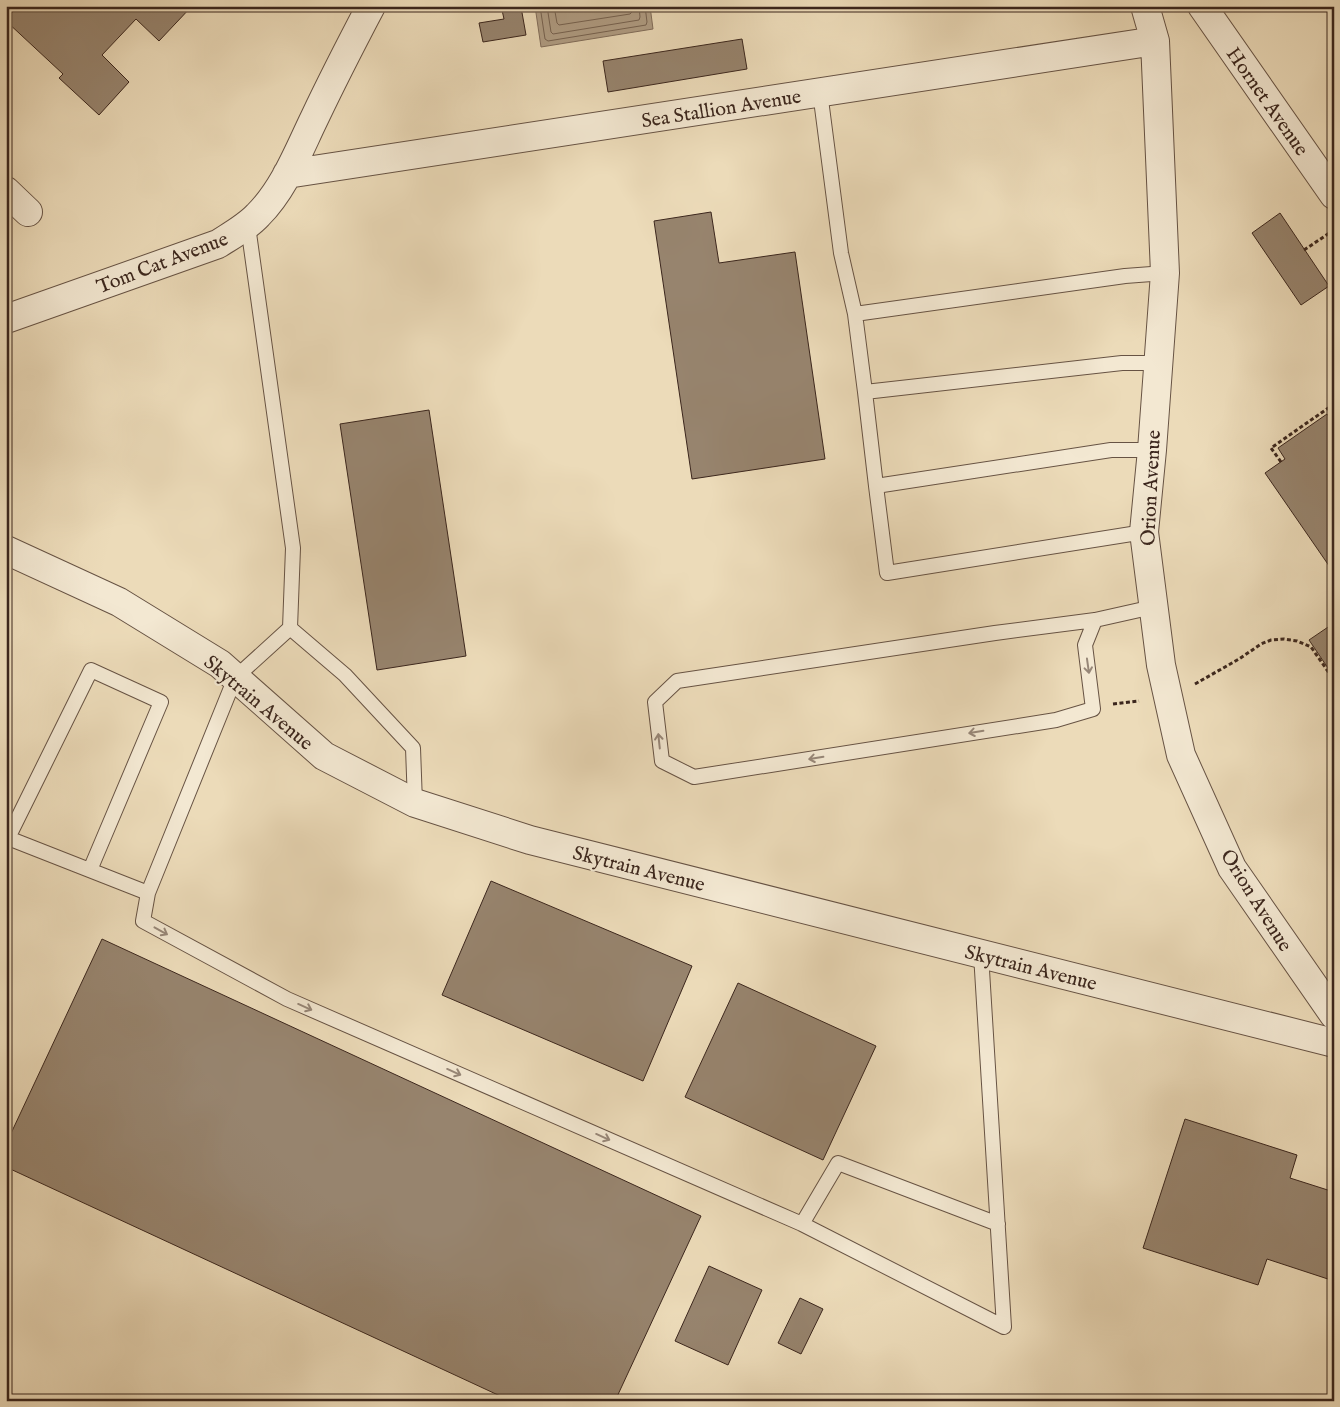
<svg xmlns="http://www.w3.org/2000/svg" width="1340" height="1407" font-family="'IM FELL English',serif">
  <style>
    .water { fill: #b09d84; stroke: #816d5b }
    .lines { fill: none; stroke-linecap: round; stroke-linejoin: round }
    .shore { stroke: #766250; stroke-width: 1 }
    .building { fill: #97846e; stroke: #3b261d }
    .service-casing { stroke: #675344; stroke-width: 16 }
    .minor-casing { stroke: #675344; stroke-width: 30 }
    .path { stroke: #3b261d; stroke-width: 3; stroke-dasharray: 4 2.5; stroke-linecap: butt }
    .service { stroke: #f3e8d2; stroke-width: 14 }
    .minor { stroke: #f3e8d2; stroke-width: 28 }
    .oneway { stroke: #978778 }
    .labels { text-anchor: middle; stroke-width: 4.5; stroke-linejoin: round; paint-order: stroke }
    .street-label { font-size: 20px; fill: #3b261d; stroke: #f3e8d2 }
  </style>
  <rect width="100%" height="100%" fill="#ecdbb9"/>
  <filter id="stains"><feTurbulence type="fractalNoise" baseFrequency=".004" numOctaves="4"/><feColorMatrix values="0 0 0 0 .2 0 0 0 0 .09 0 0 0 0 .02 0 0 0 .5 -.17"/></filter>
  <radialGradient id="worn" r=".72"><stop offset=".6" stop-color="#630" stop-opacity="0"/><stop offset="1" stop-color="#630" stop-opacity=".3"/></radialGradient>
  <path class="water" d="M535 6H650L653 29 541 47Z"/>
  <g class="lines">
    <path class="shore" d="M540 6 545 39 548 41 646 25 647 22 645 6
      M547 6 551 32 553 34 639 20 640 17 639 6
      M554 6 557 23 559 25 630 14 632 12 631 6"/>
  </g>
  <path class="building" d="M6 6H192L159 41 136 19 102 55 129 82 99 115 59 78 63 74 6 21Z
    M521 7 526 35 483 42 479 23 504 19 502 10Z
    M742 39 747 69 608 92 603 61Z
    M711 212 719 263 795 252 825 459 692 479 654 221Z
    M1280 213 1329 286 1301 305 1252 233Z
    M429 410 466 656 377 670 340 424Z
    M1327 414 1334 424V573L1265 473 1285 459 1278 448Z
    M1334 623V677L1309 640Z
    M491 881 692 966 643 1081 442 995Z
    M102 939 701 1216 615 1401H511L6 1167V1144Z
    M738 983 876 1046 823 1160 685 1097Z
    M1185 1119 1297 1155 1290 1178 1334 1192V1281L1267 1259 1258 1285 1143 1248Z
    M709 1266 762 1290 728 1365 675 1341Z
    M800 1298 823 1309 801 1354 778 1343Z"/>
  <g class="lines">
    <g class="service-casing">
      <path id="service" d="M820 92 841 253 855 314
        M248 226 293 548 290 628
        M865 392 855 314 1125 276 1165 273
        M876 486 865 392 1122 363H1158
        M1144 532 887 573 876 486 1111 450H1152
        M1095 620 1085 645 1093 709 1056 720 694 777 662 761 655 702 677 681 995 633 1095 620 1153 607
        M90 870 161 702 91 670 8 838 148 893 235 678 290 628 345 675 413 748 415 803
        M148 893 143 921 287 999 802 1224 1004 1327 981 954
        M802 1224 838 1163 998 1224"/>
    </g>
    <g class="minor-casing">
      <path id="minor" d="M1145 6 1155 41 1165 273 1152 450 1144 532 1161 665 1181 755 1232 868 1334 1015
        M1202 6 1334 195
        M287 174 1155 41
        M6 191 28 212
        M6 319 218 244C232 235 247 227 258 215 284 189 298 152 314 119 332 81 351 44 371 6
        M6 550 119 602 220 664 324 756 415 803 530 840 1334 1043"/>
    </g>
    <path class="path" d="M1304 250 1334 230
      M1281 462 1271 448 1334 404
      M1195 684 1239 659 1261 644 1271 640 1284 639 1297 641 1311 647 1334 680
      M1113 704 1139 701
      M1334 755V758"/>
    <use href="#service" class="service"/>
    <use href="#minor" class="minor"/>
  </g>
  <defs><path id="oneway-shaft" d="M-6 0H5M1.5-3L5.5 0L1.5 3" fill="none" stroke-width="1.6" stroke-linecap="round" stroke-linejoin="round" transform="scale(1.25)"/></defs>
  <g class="oneway">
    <use href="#oneway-shaft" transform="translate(1088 666) rotate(82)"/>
    <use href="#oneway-shaft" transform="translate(976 732) rotate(171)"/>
    <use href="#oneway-shaft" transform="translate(659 741) rotate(-96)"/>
    <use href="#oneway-shaft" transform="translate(816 758) rotate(171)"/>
    <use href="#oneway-shaft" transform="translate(161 931) rotate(29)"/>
    <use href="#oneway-shaft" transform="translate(305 1007) rotate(24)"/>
    <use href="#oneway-shaft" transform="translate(454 1072) rotate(24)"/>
    <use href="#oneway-shaft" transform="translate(603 1137) rotate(24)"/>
  </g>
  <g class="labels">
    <g class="street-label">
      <text transform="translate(1268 101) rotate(55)" y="7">Hornet Avenue</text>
      <text transform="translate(721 108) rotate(-9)" y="7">Sea Stallion Avenue</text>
      <text transform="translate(162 262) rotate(-21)" y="7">Tom Cat Avenue</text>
      <text transform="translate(1150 488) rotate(-87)" y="7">Orion Avenue</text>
      <text transform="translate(259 702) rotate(40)" y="7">Skytrain Avenue</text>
      <text transform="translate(639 868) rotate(14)" y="7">Skytrain Avenue</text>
      <text transform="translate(1257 900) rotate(58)" y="7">Orion Avenue</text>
      <text transform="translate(1031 967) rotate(14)" y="7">Skytrain Avenue</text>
    </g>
  </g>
  <rect width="1340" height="1407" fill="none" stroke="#ecdbb9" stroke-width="25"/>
  <rect x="8" y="8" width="1325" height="1392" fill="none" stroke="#3b261d" stroke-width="2.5"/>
  <rect x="12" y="12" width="1315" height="1382" fill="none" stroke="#3b261d"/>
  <rect width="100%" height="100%" filter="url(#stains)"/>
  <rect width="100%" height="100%" fill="url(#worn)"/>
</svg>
